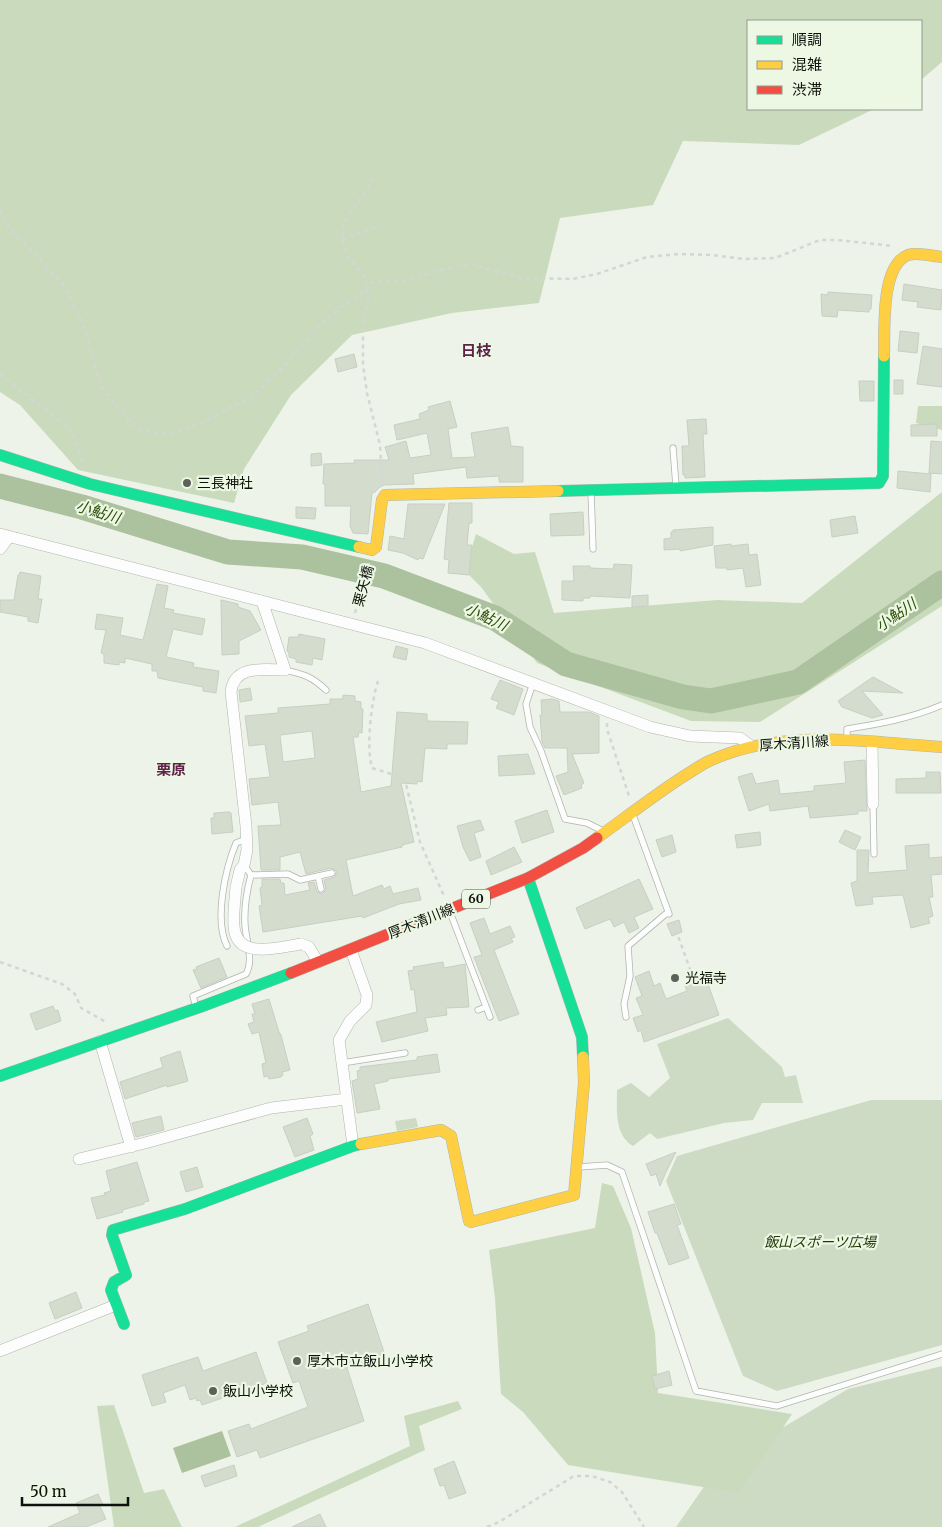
<svg xmlns="http://www.w3.org/2000/svg" width="942" height="1527" font-family="Merriweather,'Noto Sans JP',serif">
  <style>
    .green { fill: #cddbc4 }
    .forest { fill: #c9dbbc }
    .water { fill: #acc19d }
    .lines { fill: none; stroke-linecap: round; stroke-linejoin: round }
    .river { stroke: #acc19d; stroke-width: 25 }
    .building { fill: #d4dcce; stroke: #c9cec5; fill-rule: evenodd }
    .lane-casing { stroke: #b0b5ad; stroke-width: 7 }
    .street-casing { stroke: #b0b5ad; stroke-width: 12 }
    .fast-casing { stroke: #b0b5ad; stroke-width: 12 }
    .slow-casing { stroke: #b0b5ad; stroke-width: 12 }
    .jam-casing { stroke: #b0b5ad; stroke-width: 12 }
    .path { stroke: #d4d6d4; stroke-width: 2.5; stroke-dasharray: 4 4; stroke-linecap: butt }
    .lane { stroke: #fcfdfc; stroke-width: 5.5 }
    .street { stroke: #fcfdfc; stroke-width: 11 }
    .fast { stroke: #16e098; stroke-width: 11 }
    .slow { stroke: #ffcf43; stroke-width: 11 }
    .jam { stroke: #f24e42; stroke-width: 11 }
    .street-bridge-casing { stroke: #b0b5ad; stroke-width: 12; stroke-linecap: butt }
    .street-bridge { stroke: #fcfdfc; stroke-width: 11 }
    .poi-dot { fill: #5c6159; stroke: #ecf7e4; stroke-width: 2 }
    .labels { text-anchor: middle; stroke-width: 4.5; stroke-linejoin: round; paint-order: stroke }
    .shield { fill: #ecf7e4; stroke: #51574d; stroke-width: 1 }
    .shield-label { font-size: 12px; font-weight: bold; fill: #0e120c }
    .poi-label { font-size: 14px; fill: #0e120c; stroke: #ecf7e4; text-anchor: start }
    .street-label { font-size: 14px; fill: #0e120c; stroke: #ecf7e4 }
    .park-label { font-size: 14px; font-style: italic; fill: #1f3905; stroke: #ecf7e4 }
    .neighbourhood-label { font-size: 15px; font-weight: bold; fill: #5f234a; stroke: #ecf7e4 }
    .water-label { font-size: 15px; font-style: italic; fill: #2c4e07; stroke: #ecf7e4 }
  </style>
  <rect width="100%" height="100%" fill="#edf3e8"/>
  <path class="green" d="M728 1018 782 1067 785 1077 796 1075 803 1103H762L753 1120 724 1123 657 1139 650 1133 633 1146C614 1135 617 1109 617 1090L631 1083 649 1097 670 1078 657 1044Z
    M871 1100H942V1345L777 1391 743 1376 666 1181 677 1156Z
    M416 1118 418 1127 397 1131 395 1121Z
    M942 1366V1527H676L719 1465 848 1389Z"/>
  <path class="forest" d="M0 0H942V62L921 80V21H748V109H874L799 145 683 141 653 205 560 218 539 303 452 313 352 335 291 395 244 469 234 503 78 470 20 405 0 392Z
    M918 406H942V430L916 423Z
    M942 492V606L760 722 691 721 537 663 481 587 465 571 476 534 514 554 535 552 554 613 717 600 802 603Z
    M602 1183 613 1186 631 1228 655 1333 658 1393 792 1414 739 1493 568 1465 523 1412 501 1394 495 1298 489 1250 595 1228Z
    M458 1401 462 1409 419 1426 425 1450 258 1527H235L410 1446 404 1416Z
    M114 1405 144 1493 164 1489 182 1527H114L97 1406Z"/>
  <path class="water" d="M222 1431 231 1456 182 1473 173 1448Z"/>
  <g class="lines">
    <path class="river" d="M0 486 82 507 228 552 302 557 384 576 495 618 566 664 683 697 711 701 798 682 942 583"/>
  </g>
  <path class="building" d="M904 284 942 290 941 310 917 307 918 302 902 300Z
    M828 292 872 295 871 309H869V312L838 310 837 317 822 316 821 294 828 295Z
    M900 331 919 333 917 353 898 351Z
    M923 346 942 349V387L917 384Z
    M354 354 357 367 338 372 335 359Z
    M894 380H903V394H894Z
    M859 381H874V401H860Z
    M450 401 457 427 448 429 452 458 475 457 471 433 508 427 511 446 523 447V482H499V476L467 478 466 467 413 474 414 484 384 485 380 487 375 492 372 493 368 534 353 533 350 526 351 506H325V484H323L324 464 355 463 354 460H389L385 447 406 441 410 458 431 455 427 433 397 440 394 425 420 419 419 414 429 410 428 407Z
    M706 419 707 434H703L705 477 685 478V475H683L682 446H689L687 420Z
    M937 424V436H911V425Z
    M931 441 942 442V474L929 473Z
    M321 453 322 465 311 466V454Z
    M898 471 931 474 930 492 897 488Z
    M449 503H472V523H469L467 545H472L469 575 448 573 449 560 444 559Z
    M408 504H445L423 559 419 558 418 560 403 553 388 550 390 536 404 539Z
    M296 507 316 508 315 519 296 518Z
    M583 512 584 535 551 536 550 514Z
    M855 516 858 533 832 537 830 520Z
    M713 527V545L680 551V549L664 550V539L671 538V532H673V530Z
    M731 544V546L748 544 749 555 757 554 761 585 746 587 743 568 727 570V568H716L714 546Z
    M614 564 632 565 630 598 590 596V598H583V601L562 600V581H574L573 566H590V568L613 569Z
    M20 572 41 576 38 599H42L38 623 28 621V617L0 612V600H14L18 575H19Z
    M157 584 168 586 164 608 174 610 173 613 205 619 202 635 173 629 166 657 194 663 193 667 219 671 216 693 203 691V687L158 678 157 671H152V664L125 658V663L119 662V665L104 663V654L101 653 106 630 95 629 97 614 123 618 120 635 143 640Z
    M648 595V606L632 607V596Z
    M221 600 238 604V607L250 611 261 630 239 641V654L222 655Z
    M299 634 325 639 322 660 313 658 312 665 296 662V659L289 657V653L287 651 289 637H298Z
    M396 646 408 649 406 660 393 657Z
    M873 677 903 693 862 691 883 715 872 718 842 707 838 701Z
    M500 680 523 689 514 715 496 708 499 702 491 699Z
    M250 688 252 700 240 702 239 690Z
    M343 695 355 696V701L361 702V709H363L362 733 359 732 358 737H353L361 792 391 786 397 712 427 714V721L468 722 467 744H447V749L425 748 422 782 417 781V784L401 783 414 842 402 845V847L346 860 353 896 382 885 384 889 390 886 393 894 418 888 421 900 399 904 363 918 362 916 263 932 259 906 262 905 260 888 262 887V879H280L281 883H284L285 895 310 890 308 883 314 882 317 892 322 894 326 890 324 880 335 877 337 872 335 870 331 868 306 874 300 852 280 857V870H261L258 826 281 825 278 802 252 805 249 779 270 777 265 744 249 746 245 716 278 713V708L330 704V699H343ZM312 731 315 758 283 762 280 735Z
    M552 699 559 701 560 712H589L599 716V753L572 754 584 783 581 785 582 788 564 795 556 776 568 772 567 748H545L542 742 540 715H542L541 700Z
    M528 754 535 774 499 776 498 756Z
    M865 760 867 811H858V814L810 818 808 806 770 811 769 804 749 811 738 777 752 773 756 784 778 780 780 794 814 791V786L846 783 844 762Z
    M926 772H940L941 793H896V779L926 778Z
    M547 810 554 832 522 843 515 821Z
    M229 812 231 813 233 832 212 834 211 818H214V813Z
    M480 820 484 830 474 833 481 857 470 861 463 847 457 826Z
    M845 830 861 837 855 850 839 842Z
    M760 832 761 845 737 848 735 835Z
    M672 835 676 852 662 857 656 840Z
    M929 844V858L942 857V874L931 875 933 897H929L933 916 928 918 930 923 911 928 903 895 872 897 873 904 856 906 851 883 857 881V850H869L868 873 907 870 905 846Z
    M514 847 522 862 491 875 486 861Z
    M639 879 653 909 634 917 639 928 629 933 624 922 614 927 610 919 585 929 576 908Z
    M484 918 490 934 510 926 515 937 511 938 513 942 494 950 519 1014 499 1021 474 957 482 955 470 923Z
    M679 920 682 932 672 936 667 924Z
    M219 958 227 977 201 988 193 970 197 969 196 967Z
    M443 962 444 968 465 964 469 1007 446 1008 447 1015 425 1018 428 1031 382 1042 376 1022 417 1012 414 989 411 990 408 971 414 970 413 967Z
    M649 971 654 986 660 983 666 999 687 991 685 986 701 980 703 985 708 984 719 1015 644 1042 641 1030 638 1032 633 1018 643 1015 636 998 642 996 635 977Z
    M269 999 279 1032 281 1035 290 1070 282 1072 283 1075 281 1077 269 1079 268 1076 264 1077 262 1064 266 1063 259 1032 252 1034 248 1024 254 1022 252 1014H255L252 1004Z
    M53 1006 55 1011 58 1010 61 1021 36 1030 30 1014Z
    M180 1051 188 1081 167 1087V1085L125 1099 120 1082 161 1068 163 1067 160 1058Z
    M437 1054 440 1072 388 1079V1081L374 1084 380 1109 357 1113 352 1081 358 1079 357 1071 360 1070V1067L417 1060V1057Z
    M161 1116 164 1130 136 1137 132 1123Z
    M307 1118 313 1134 310 1136 314 1150 295 1157 283 1127Z
    M676 1152 666 1172 660 1186 656 1174 651 1176 646 1164Z
    M137 1162 149 1201 144 1202V1204L122 1210 123 1212 97 1219 91 1198 105 1195 104 1193 111 1191 106 1171Z
    M197 1167 203 1187 186 1192 180 1172Z
    M674 1204 681 1224 677 1225 689 1258 669 1265 657 1233H655L648 1212Z
    M76 1292 82 1308 55 1319 49 1303Z
    M368 1304 385 1355 347 1368 364 1421 260 1458 257 1450 237 1457 228 1431 249 1424 251 1429 308 1407 299 1381 293 1383 278 1342 309 1331 307 1326Z
    M256 1352 267 1383 202 1405 200 1400 197 1401 196 1398 190 1400 185 1385 163 1393 166 1402 152 1406 142 1375 198 1357 203 1371Z
    M669 1371 672 1385 655 1389 652 1376Z
    M454 1461 466 1493 449 1499 444 1485 440 1486 434 1469Z
    M234 1465 237 1476 205 1487 201 1476Z
    M98 1494 103 1505 100 1506 106 1519 86 1527H48L80 1513 76 1503Z
    M320 1514 326 1527H292Z"/>
  <g class="lines">
    <g class="lane-casing">
      <path id="lane" d="M673 448 676 486
        M591 491 593 549
        M285 670C305 675 311 676 326 690
        M533 683 526 704 530 727 541 751 565 819 587 823 601 830
        M847 739V729C879 724 912 718 942 705
        M873 804 874 854
        M633 815 669 914
        M244 865 251 875 288 874 300 880 332 873
        M318 876 321 889
        M450 912 490 1017
        M227 946C214 920 225 870 236 843L246 839
        M196 1007 193 996 246 974C254 960 246 941 245 925 244 909 247 890 251 875
        M478 1010 486 1007
        M626 1017 624 1004 630 976 628 946 668 912
        M342 1063 405 1053
        M579 1167 607 1165 622 1172 696 1391 777 1406 942 1354"/>
    </g>
    <g class="street-casing">
      <path id="street" d="M0 534 425 643 650 727 690 736 740 738 751 746
        M0 549 9 537
        M872 743 873 804
        M236 887 240 870 244 865 247 850 246 826 231 692C234 664 264 670 285 670L262 601
        M301 944 309 947 318 962
        M351 950 367 995 366 1005 350 1021 339 1040 353 1146
        M100 1041 131 1147
        M79 1159 145 1143 271 1108 347 1099
        M0 1351 116 1305"/>
    </g>
    <g class="fast-casing">
      <path id="fast" d="M0 455 90 484 359 547
        M558 491 879 483 883 476 884 356
        M528 878 582 1037 583 1057
        M0 1076 203 1006 291 973
        M124 1324 111 1290 114 1282 126 1275 112 1235 113 1230 185 1209 353 1146 361 1144"/>
    </g>
    <g class="slow-casing">
      <path id="slow" d="M884 356C885 331 880 266 908 255 917 252 932 256 942 257
        M359 547 372 550 376 547 382 500 385 495 558 491
        M597 838C625 818 652 797 681 778 689 773 698 767 707 762 781 727 863 742 942 747
        M361 1144 441 1130 451 1136 469 1221 471 1222 574 1195 584 1083 583 1057"/>
    </g>
    <g class="jam-casing">
      <path id="jam" d="M291 973 528 878 583 848 597 838"/>
    </g>
    <path class="path" d="M374 178 343 224 342 239 348 257 364 276 367 290 368 301 363 318V364L367 393 380 445 382 481
      M0 210 9 228 63 284 83 324 101 387 132 424 141 430 158 433 177 432 199 424 253 396 281 369 318 327 338 309 367 290 370 283 386 281 405 282 439 270 471 264 521 278 572 279 597 274 647 257 679 254 712 255 744 259 775 258 820 240H838L893 246
      M342 239 382 226
      M0 374 68 427 75 439 84 466
      M355 613 369 563
      M378 681C371 703 366 746 372 768L401 777 406 784 420 842 444 896
      M607 723V729L629 796
      M673 922 691 972
      M0 962 62 984 75 994 81 1008 106 1022
      M487 1527 499 1522 574 1476H592L610 1482 622 1492 644 1527"/>
    <use href="#lane" class="lane"/>
    <use href="#street" class="street"/>
    <use href="#fast" class="fast"/>
    <use href="#slow" class="slow"/>
    <use href="#jam" class="jam"/>
    <g class="street-bridge-casing">
      <path id="street-bridge" d="M236 887C235 900 233 913 234 926 236 961 279 947 301 944"/>
    </g>
    <use href="#street-bridge" class="street-bridge"/>
  </g>
  <g class="poi-dot">
    <circle cx="187" cy="483" r="5"/>
    <circle cx="675" cy="978" r="5"/>
    <circle cx="297" cy="1361" r="5"/>
    <circle cx="213" cy="1391" r="5"/>
  </g>
  <g class="labels">
    <rect class="shield" x="462" y="889.5" width="28" height="19" rx="4"/>
    <g class="shield-label">
      <text x="476" y="903">60</text>
    </g>
    <g class="poi-label">
      <text x="197" y="488">三長神社</text>
      <text x="685" y="983">光福寺</text>
      <text x="307" y="1366">厚木市立飯山小学校</text>
      <text x="223" y="1396">飯山小学校</text>
    </g>
    <g class="street-label">
      <text transform="translate(363 586) rotate(-75)" y="5">栗矢橋</text>
      <text transform="translate(794 743) rotate(-4)" y="5">厚木清川線</text>
      <text transform="translate(421 921) rotate(-22)" y="5">厚木清川線</text>
    </g>
    <g class="park-label">
      <text x="820" y="1247">飯山スポーツ広場</text>
    </g>
    <g class="neighbourhood-label">
      <text x="476" y="356">日枝</text>
      <text x="171" y="775">栗原</text>
    </g>
    <g class="water-label">
      <text transform="translate(98 512) rotate(17)" y="5">小鮎川</text>
      <text transform="translate(896 615) rotate(-34)" y="5">小鮎川</text>
      <text transform="translate(486 617) rotate(25)" y="5">小鮎川</text>
    </g>
  </g>
  <rect x="747" y="20" width="175" height="90" fill="#ecf7e4" stroke="#939b8e"/>
  <rect x="757" y="36" width="25" height="8" fill="#16e098" stroke="#939b8e"/>
  <text x="792" y="45" font-size="15" fill="#0e120c">順調</text>
  <rect x="757" y="61" width="25" height="8" fill="#ffcf43" stroke="#939b8e"/>
  <text x="792" y="70" font-size="15" fill="#0e120c">混雑</text>
  <rect x="757" y="86" width="25" height="8" fill="#f24e42" stroke="#939b8e"/>
  <text x="792" y="95" font-size="15" fill="#0e120c">渋滞</text>
  <path d="M22 1497v8h106v-8" fill="none" stroke="#0e120c" stroke-width="2.5"/>
  <text x="30" y="1497" font-size="15" fill="#0e120c" stroke="#ecf7e4" stroke-width="4" paint-order="stroke">50 m</text>
</svg>
